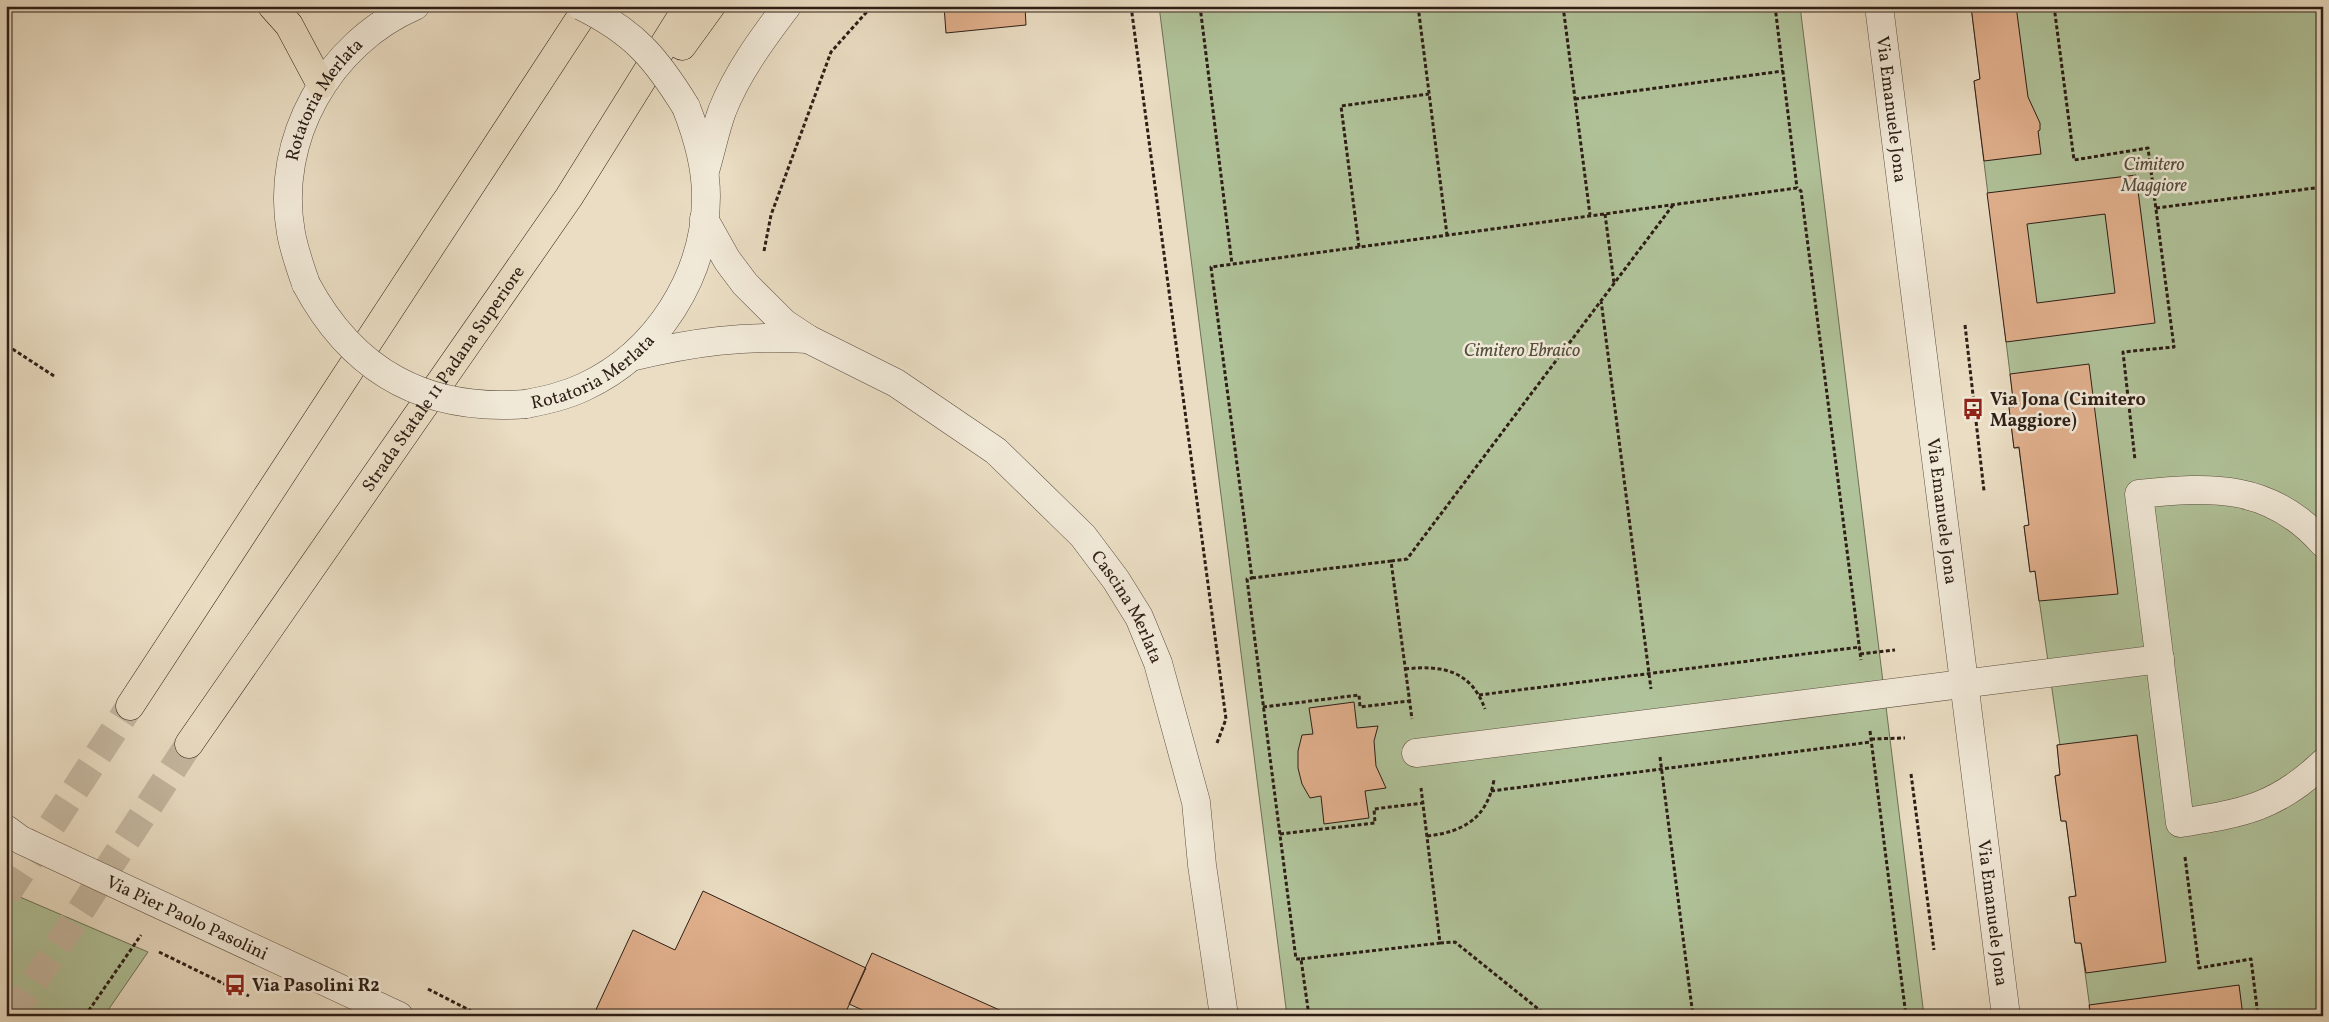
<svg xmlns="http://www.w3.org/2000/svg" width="2329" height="1022" font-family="Vollkorn,serif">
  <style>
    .green { fill: #b0c299; stroke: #6e7058 }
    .building { fill: #e1b08d; stroke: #2d1e16; fill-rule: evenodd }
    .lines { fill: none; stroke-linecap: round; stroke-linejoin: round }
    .highway-tunnel { stroke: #c4b7a0; stroke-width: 28; stroke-dasharray: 28 14; stroke-linecap: butt }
    .minor-casing { stroke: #5c4e41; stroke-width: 29 }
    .highway-casing { stroke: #2d1e16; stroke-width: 29 }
    .path { stroke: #2d1e16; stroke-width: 3; stroke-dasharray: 4 2.5; stroke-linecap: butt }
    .minor { stroke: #f1e9d8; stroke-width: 28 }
    .highway { stroke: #eaddc3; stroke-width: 28 }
    .minor-bridge-casing { stroke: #5c4e41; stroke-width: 29; stroke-linecap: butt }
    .minor-bridge { stroke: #f1e9d8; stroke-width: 28 }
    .labels { text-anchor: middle; stroke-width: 5; stroke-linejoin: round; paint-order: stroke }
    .street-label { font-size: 18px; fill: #2d1e16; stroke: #f1e9d8 }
    .park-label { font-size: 18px; font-style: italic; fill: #544f3d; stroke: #f1e9d8 }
    .poi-label { font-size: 18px; font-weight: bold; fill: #2d1e16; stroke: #f1e9d8; text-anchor: start }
  </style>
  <rect width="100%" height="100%" fill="#eaddc3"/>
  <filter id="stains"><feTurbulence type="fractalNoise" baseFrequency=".004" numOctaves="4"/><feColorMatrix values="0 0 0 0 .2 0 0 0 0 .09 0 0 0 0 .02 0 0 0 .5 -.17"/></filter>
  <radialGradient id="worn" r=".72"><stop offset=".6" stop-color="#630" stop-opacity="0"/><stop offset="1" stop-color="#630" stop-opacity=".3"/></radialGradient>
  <path class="green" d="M1159 6H1800L1924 1016H1287Z
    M1971 6H2323V1016H2091L2081 943H2075L2069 897 2076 896 2066 821H2061L2055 776 2060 774 2057 745H2060L2035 571 2030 572 2024 526 2029 525 2019 448H2014L2009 407 2014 406 1974 81 1980 79Z
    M6 891 148 952 104 1016H6Z"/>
  <path class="building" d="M944 6H1025L1026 25 946 33Z
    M1971 6H2016L2028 97 2040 123V130L2038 131 2041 154 1984 161 1974 81 1980 79Z
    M2136 175 2155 323 2006 342 1987 193ZM2105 214 2115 293 2037 303 2027 224Z
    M2089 364 2118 594 2039 601 2035 571 2030 572 2024 526 2029 525 2019 447 2014 448 2009 407H2014L2010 374Z
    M1354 702 1357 728 1378 726 1374 741 1376 766 1386 788 1365 791 1369 818 1324 824 1321 796 1310 798 1302 784 1298 768V751L1302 735 1313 734 1309 708Z
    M2137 735 2166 962 2086 973 2081 943H2075L2069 897 2076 896 2066 821H2061L2055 776 2060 775 2057 745Z
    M703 891 866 968 844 1016H593L633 930 675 950Z
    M872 953 1013 1016H876L849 1004Z
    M2239 985 2243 1016H2091L2089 1005Z"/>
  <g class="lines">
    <path class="highway-tunnel" d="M6 895 130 706
      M12 1016 189 744"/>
    <g class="minor-casing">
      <g id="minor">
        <path id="s1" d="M1879 6 2006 1016"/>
        <path d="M705 171C711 151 715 131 722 111 737 73 762 39 787 6"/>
        <path id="s2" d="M704 219 727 260 745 284 784 323 808 339 896 383 996 451 1083 536 1116 580 1139 617 1158 663 1196 802 1202 865 1224 1016"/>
        <path id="s3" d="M306 284C300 267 294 250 291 233 274 139 329 43 415 6"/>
        <path d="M631 357C693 342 745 335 808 339"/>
        <path id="s4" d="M526 404C546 400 565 396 584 387 657 353 706 276 706 196 706 165 697 135 686 107"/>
        <path d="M2323 543C2271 484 2211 486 2139 494L2180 823C2242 813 2276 808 2323 763"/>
        <path d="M1416 753 2160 659"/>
        <path id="s5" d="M6 829 21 840 399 1016"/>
      </g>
    </g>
    <g class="highway-casing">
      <g id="highway">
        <path d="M272 6 289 25 321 85"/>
        <path d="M682 46 711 6"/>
        <path d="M130 706 588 6"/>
        <path id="s6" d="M189 744 569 197 688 6"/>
      </g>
    </g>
    <path class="path" d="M1131 6 1226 719 1217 743
      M1200 6 1232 264
      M1418 6 1447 235
      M1563 6 1590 215
      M1775 6 1797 188
      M2054 6 2074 160 2148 148 2174 347 2123 352 2135 460
      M1575 99 1783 71
      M2156 208 2323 187
      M1605 214 1614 283
      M1359 247 1341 106 1429 94
      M764 251 771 215 831 52 872 6
      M1601 300 1651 689
      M1965 325 1984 491
      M6 338 11 348 54 376
      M1391 561 1407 559 1673 205
      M1252 578 1391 561 1412 719
      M1860 654 1895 650
      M1405 669C1442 665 1471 670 1485 709
      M1479 695 1860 647
      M1263 707 1359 695 1360 707 1409 701
      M1870 731 1906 1016
      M1871 739 1905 738
      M1660 757 1693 1016
      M1911 774 1934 950
      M1491 791 1871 742
      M1280 834 1375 823 1374 809 1423 803
      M1427 836C1464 832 1487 818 1494 780
      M2185 857 2199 968 2251 959 2258 1016
      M1440 943 1455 942 1547 1016
      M159 952 249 996
      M1301 959 1440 943 1421 788
      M428 989 481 1016
      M85 1016 141 935
      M1309 1016 1301 959H1296L1247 579 1252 578 1211 267 1797 188 1801 191 1861 660"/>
    <use href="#minor" class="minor"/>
    <use href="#highway" class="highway"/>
    <g class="minor-bridge-casing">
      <path id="minor-bridge" d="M581 6C634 32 656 58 686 107
        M306 284C353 372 426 412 526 404"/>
    </g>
    <use href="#minor-bridge" class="minor-bridge"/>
  </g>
  <defs>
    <g id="bus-bare" transform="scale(1.725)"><path d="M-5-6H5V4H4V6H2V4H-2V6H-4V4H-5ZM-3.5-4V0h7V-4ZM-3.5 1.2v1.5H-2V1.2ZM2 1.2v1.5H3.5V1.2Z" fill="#8f2418" stroke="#f1e9d8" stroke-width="2.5" paint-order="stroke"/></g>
  </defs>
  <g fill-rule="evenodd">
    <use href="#bus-bare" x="1973" y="409"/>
    <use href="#bus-bare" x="235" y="985"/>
  </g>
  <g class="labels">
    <g class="street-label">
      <text dy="6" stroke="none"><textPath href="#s3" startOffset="196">Rotatoria Merlata</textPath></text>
      <text dy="6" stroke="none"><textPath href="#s1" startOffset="104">Via Emanuele Jona</textPath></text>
      <text dy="6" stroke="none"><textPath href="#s4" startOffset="75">Rotatoria Merlata</textPath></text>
      <text dy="6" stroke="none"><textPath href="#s6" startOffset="445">Strada Statale 11 Padana Superiore</textPath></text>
      <text dy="6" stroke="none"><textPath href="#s1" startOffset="509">Via Emanuele Jona</textPath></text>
      <text dy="6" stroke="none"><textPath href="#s2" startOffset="586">Cascina Merlata</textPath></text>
      <text dy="6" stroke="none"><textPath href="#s1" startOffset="914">Via Emanuele Jona</textPath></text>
      <text dy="6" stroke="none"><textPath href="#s5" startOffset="202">Via Pier Paolo Pasolini</textPath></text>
    </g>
    <g class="park-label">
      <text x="2154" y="170">Cimitero<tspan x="2154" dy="21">Maggiore</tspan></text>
      <text x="1522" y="356">Cimitero Ebraico</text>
    </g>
    <g class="poi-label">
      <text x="1990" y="405">Via Jona (Cimitero<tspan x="1990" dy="21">Maggiore)</tspan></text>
      <text x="252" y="991">Via Pasolini R2</text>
    </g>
  </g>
  <rect width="2329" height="1022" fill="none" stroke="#eaddc3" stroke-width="25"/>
  <rect x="8" y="8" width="2314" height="1007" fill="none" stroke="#2d1e16" stroke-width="2.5"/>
  <rect x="12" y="12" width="2304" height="997" fill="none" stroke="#2d1e16"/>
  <rect width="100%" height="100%" filter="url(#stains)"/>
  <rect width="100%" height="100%" fill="url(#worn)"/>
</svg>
